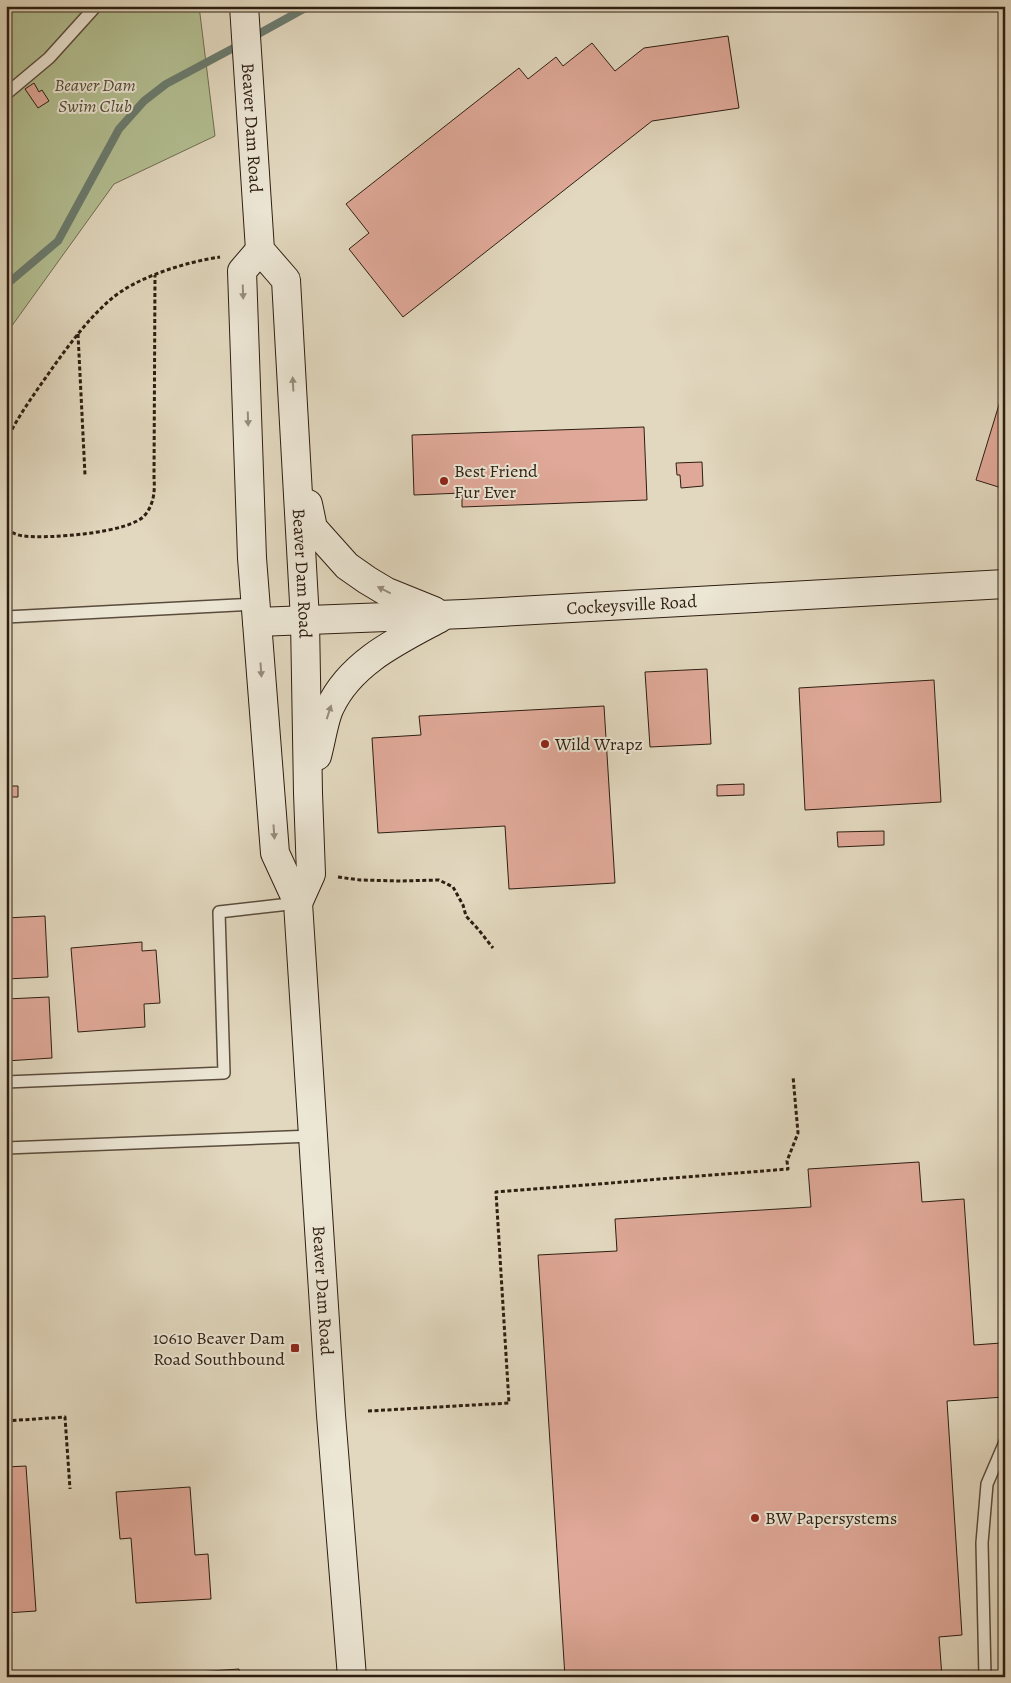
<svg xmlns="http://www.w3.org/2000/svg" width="1011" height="1683" font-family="Alegreya,serif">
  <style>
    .green { fill: #b3bf92; stroke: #706e52 }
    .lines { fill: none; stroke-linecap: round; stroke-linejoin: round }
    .stream { stroke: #6b7c6f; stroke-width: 8 }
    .building { fill: #dfa898; stroke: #2d1e11 }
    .lane-casing { stroke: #5a4c3c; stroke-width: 14 }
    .secondary-casing { stroke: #2d1e11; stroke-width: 30 }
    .path { stroke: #2d1e11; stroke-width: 3; stroke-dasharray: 4 2.5; stroke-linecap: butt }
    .lane { stroke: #ece6d5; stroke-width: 11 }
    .secondary { stroke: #ece6d5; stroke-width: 28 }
    .oneway { fill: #968c7d }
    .poi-dot { fill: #8f2418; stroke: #ece6d5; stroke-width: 2 }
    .labels { text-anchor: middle; stroke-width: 4; stroke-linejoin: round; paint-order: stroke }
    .park-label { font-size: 18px; font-style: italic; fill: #554e38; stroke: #ece6d5 }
    .street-label { font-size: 18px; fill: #2d1e11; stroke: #ece6d5 }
    .poi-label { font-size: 18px; fill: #2d1e11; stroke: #ece6d5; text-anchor: start }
  </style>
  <rect width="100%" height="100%" fill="#e2d8bf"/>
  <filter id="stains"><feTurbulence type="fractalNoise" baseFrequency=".004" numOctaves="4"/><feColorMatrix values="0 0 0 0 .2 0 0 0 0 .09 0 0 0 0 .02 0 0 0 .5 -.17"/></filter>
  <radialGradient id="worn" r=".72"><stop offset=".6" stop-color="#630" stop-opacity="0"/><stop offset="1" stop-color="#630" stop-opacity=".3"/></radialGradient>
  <path class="green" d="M6 6H199L215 136 114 184 6 334Z"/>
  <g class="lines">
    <path class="stream" d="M251 38 309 6
      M6 285 58 241 119 129 144 101 166 84 241 44"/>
  </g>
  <path class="building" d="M728 36 739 108 652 121 403 317 349 249 369 233 346 204 519 68 528 79 556 57 563 66 592 43 615 71 644 48Z
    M34 83 39 92 42 90 49 101 38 108 25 89Z
    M1005 385V489L976 480Z
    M644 427 647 500 462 507V493L414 495 412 435Z
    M702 462 703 486 681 488 680 475H677L676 463Z
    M707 669 711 744 650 747 645 672Z
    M934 680 941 802 805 810 799 688Z
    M604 706 615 883 509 889 505 826 378 833 372 738 421 735 419 716Z
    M744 784V795L717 796V785Z
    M6 786H18V797H6Z
    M884 831V845L838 847 837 832Z
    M45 916 48 977 6 979V918Z
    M142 942V951L156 950 160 1003 144 1004 145 1027 78 1032 71 948Z
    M49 997 52 1058 6 1061V999Z
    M919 1162 922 1202 964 1199 974 1345 1001 1343 1004 1397 947 1401 962 1635 939 1637 942 1677H565L538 1255 617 1251 615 1219 811 1207 808 1169Z
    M26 1466 36 1611 6 1613V1467Z
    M190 1487 195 1555 208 1554 211 1599 136 1603 131 1538 120 1539 116 1492Z
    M239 1669 240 1677H128Z"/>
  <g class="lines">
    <g class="lane-casing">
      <path id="lane" d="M6 94 49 58 96 6
        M6 617 256 604
        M6 1082 224 1073 219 912 298 903
        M6 1148 313 1136
        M985 1677 982 1543 987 1484 1005 1442"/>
    </g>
    <g class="secondary-casing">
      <g id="secondary">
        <path id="s1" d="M244 6 260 250 286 280 305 620 308 793 311 874 298 903"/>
        <path id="s2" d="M260 250 242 271 252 558 275 853 298 903 331 1415 352 1677"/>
        <path d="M308 504 313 528 347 566 367 580 387 592 434 611"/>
        <path id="s3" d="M257 622 464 614 1005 584"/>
        <path d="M317 756C321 742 324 719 330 707 351 662 399 640 440 618"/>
      </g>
    </g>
    <path class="path" d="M78 334 85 475
      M6 441C18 416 35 393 51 370 69 345 87 320 110 300 136 277 186 262 220 257
      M6 530C12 532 18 536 24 536 48 539 131 533 145 515 154 504 155 491 154 478L155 275
      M338 877 360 880 401 881 439 880 453 887 463 905 466 916 478 929 493 948
      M368 1411 509 1403 496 1192 788 1169 787 1161 798 1133 793 1076
      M6 1421 65 1417 70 1489"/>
    <use href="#lane" class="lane"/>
    <use href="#secondary" class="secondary"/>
  </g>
  <defs><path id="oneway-solid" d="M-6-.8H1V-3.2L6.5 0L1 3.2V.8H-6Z" transform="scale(1.25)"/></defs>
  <g class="oneway">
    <use href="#oneway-solid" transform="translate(243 292) rotate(88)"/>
    <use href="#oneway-solid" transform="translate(293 384) rotate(-93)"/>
    <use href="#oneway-solid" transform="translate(248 419) rotate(88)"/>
    <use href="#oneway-solid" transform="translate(384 590) rotate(-153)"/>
    <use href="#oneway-solid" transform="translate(261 670) rotate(86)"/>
    <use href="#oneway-solid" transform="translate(329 712) rotate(-72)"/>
    <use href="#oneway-solid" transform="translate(274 832) rotate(86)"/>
  </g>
  <g class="poi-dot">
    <circle cx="444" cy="481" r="5"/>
    <circle cx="545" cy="744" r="5"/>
    <rect x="290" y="1343" width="10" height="10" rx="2.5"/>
    <circle cx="755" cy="1518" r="5"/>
  </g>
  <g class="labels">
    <g class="park-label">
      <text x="95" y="91">Beaver Dam<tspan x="95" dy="21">Swim Club</tspan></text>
    </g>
    <g class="street-label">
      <text dy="6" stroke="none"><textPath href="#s1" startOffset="122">Beaver Dam Road</textPath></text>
      <text dy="6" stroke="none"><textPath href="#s1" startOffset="578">Beaver Dam Road</textPath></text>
      <text dy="6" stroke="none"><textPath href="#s3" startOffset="375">Cockeysville Road</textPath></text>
      <text dy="6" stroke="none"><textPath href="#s2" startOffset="1054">Beaver Dam Road</textPath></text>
    </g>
    <g class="poi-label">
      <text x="454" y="477">Best Friend<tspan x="454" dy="21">Fur Ever</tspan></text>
      <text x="555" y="750">Wild Wrapz</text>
      <text x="285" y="1344" text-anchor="end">10610 Beaver Dam<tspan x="285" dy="21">Road Southbound</tspan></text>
      <text x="765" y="1524">BW Papersystems</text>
    </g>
  </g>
  <rect width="1011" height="1683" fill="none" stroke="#e2d8bf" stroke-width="25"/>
  <rect x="8" y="8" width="996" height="1668" fill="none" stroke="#2d1e11" stroke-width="2.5"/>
  <rect x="12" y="12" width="986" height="1658" fill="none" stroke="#2d1e11"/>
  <rect width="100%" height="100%" filter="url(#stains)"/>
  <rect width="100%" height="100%" fill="url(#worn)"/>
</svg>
